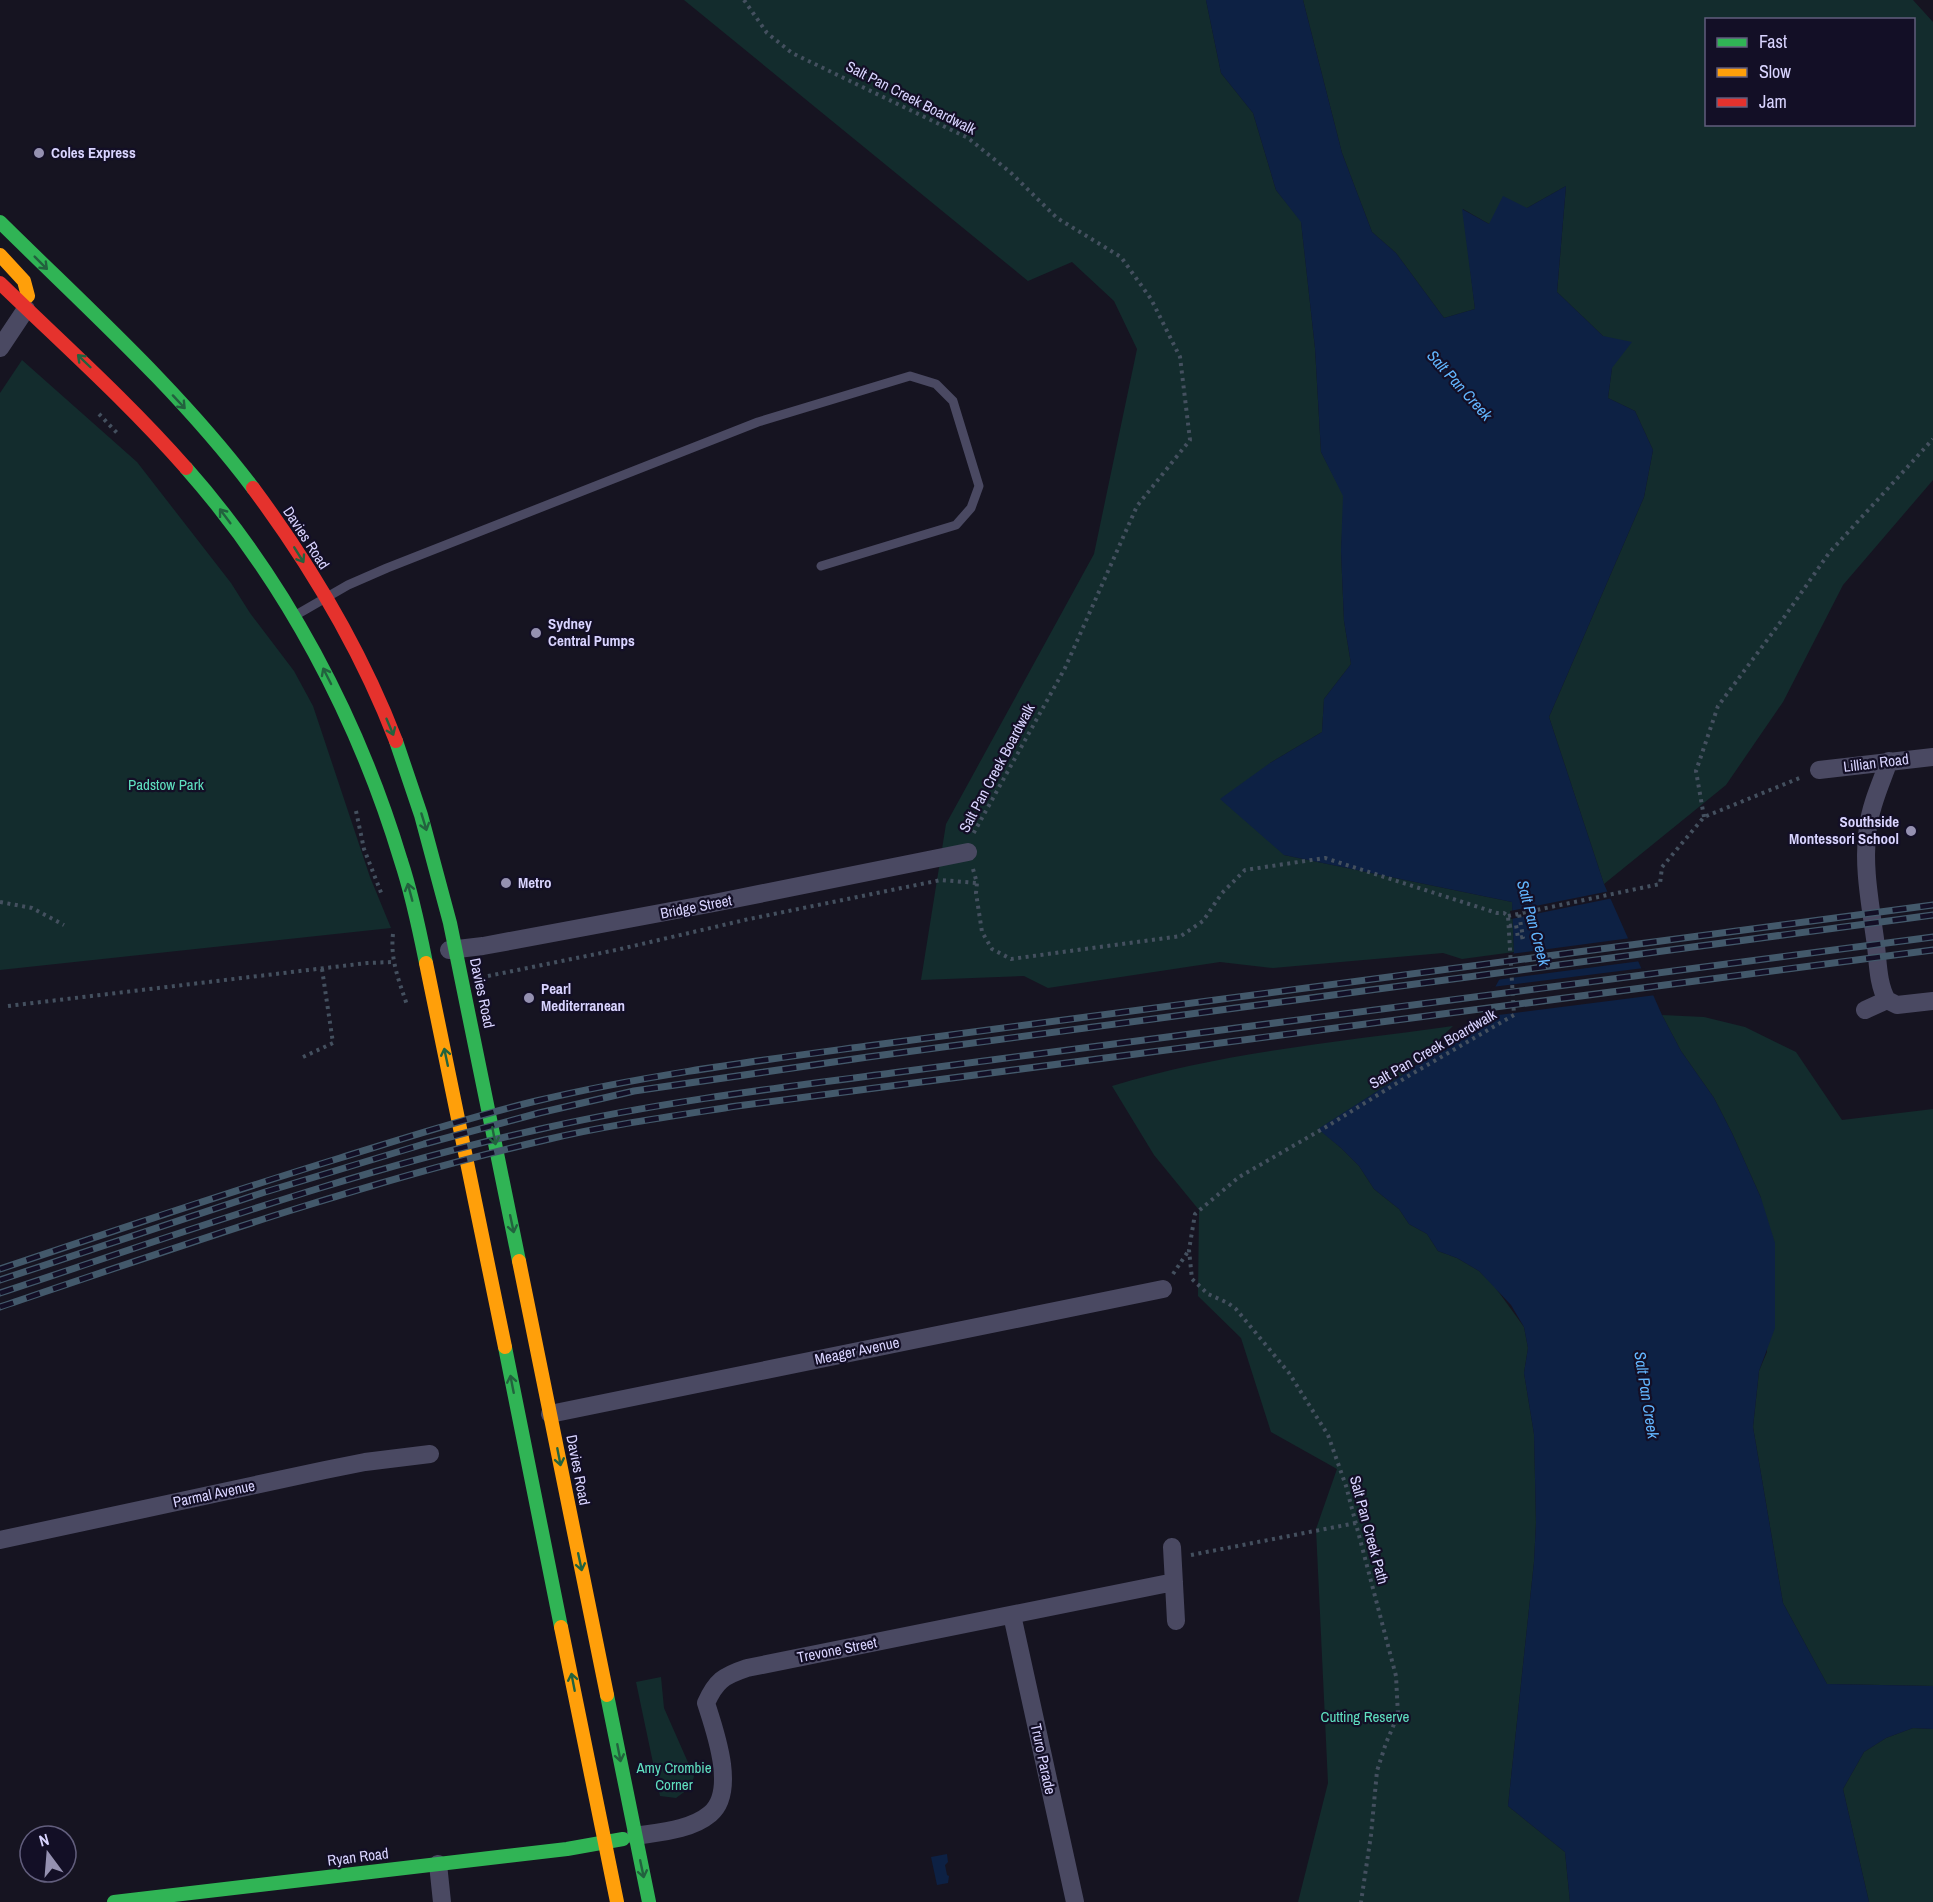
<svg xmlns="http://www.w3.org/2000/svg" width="1933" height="1902" font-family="'Archivo Narrow',sans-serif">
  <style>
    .green { fill: #132c2d; fill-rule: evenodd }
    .water { fill: #0d2144 }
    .pier { fill: #161421 }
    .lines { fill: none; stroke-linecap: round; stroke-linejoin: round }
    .path { stroke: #44505f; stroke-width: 4; stroke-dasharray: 3 4.5; stroke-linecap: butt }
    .lane { stroke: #4a4962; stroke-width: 9 }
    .street { stroke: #4a4962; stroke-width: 18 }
    .fast { stroke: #30b455; stroke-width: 14 }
    .slow { stroke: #ff9f0a; stroke-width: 14 }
    .jam { stroke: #e5322d; stroke-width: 14 }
    .rail-casing { stroke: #43596b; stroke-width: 7 }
    .rail { stroke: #130f26; stroke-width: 4.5; stroke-dasharray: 14; stroke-linecap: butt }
    .oneway { stroke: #22623e }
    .poi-dot { fill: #9591b1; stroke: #130f26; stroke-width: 2 }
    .labels { text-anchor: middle; stroke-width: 4.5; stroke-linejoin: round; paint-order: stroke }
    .street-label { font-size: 15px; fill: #d9d4ff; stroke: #130f26 }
    .poi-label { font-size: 15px; font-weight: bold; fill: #d9d4ff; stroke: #130f26; text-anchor: start }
    .park-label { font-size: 15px; fill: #5fe0c0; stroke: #130f26 }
    .water-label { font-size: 16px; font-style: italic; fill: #62b6ff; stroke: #130f26 }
  </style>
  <rect width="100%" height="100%" fill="#161421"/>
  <path class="green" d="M684 0H1206L1221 73 1253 113 1276 190 1301 221 1315 348 1321 452 1344 496 1341 551 1344 621 1351 664 1324 699 1322 732 1270 763 1284 855 1512 902 1514 952 1462 959 1443 953 1273 968 1220 962 1048 988 1024 976 921 980 946 824 1094 554 1137 349 1114 301 1072 262 1028 281Z
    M1303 0H1913L1933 22V480L1843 585 1783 702 1726 785 1604 884 1549 717 1644 497 1653 450 1635 411 1608 398 1612 368 1603 336 1557 292 1566 186 1527 208 1489 224 1463 209 1475 309 1444 318 1396 253 1372 232 1342 153ZM1706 20H1914V124H1706Z
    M22 360 137 462 231 583 250 613 294 671 313 706 370 877 391 928 0 970V393Z
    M1662 1015 1704 1017 1745 1027 1796 1052 1842 1120 1933 1109V1686L1827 1684 1783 1603 1753 1427 1759 1371 1767 1352 1761 1198 1732 1133 1714 1098 1681 1051Z
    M1453 1026 1404 1074 1319 1129 1341 1148 1359 1166 1374 1189 1399 1209 1409 1224 1427 1234 1438 1251 1457 1258 1479 1271 1495 1287 1524 1327 1528 1348 1524 1373 1534 1434 1536 1523 1534 1562 1508 1806 1565 1852 1570 1902H1298L1328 1783 1316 1529 1337 1469 1271 1432 1241 1338 1198 1296 1199 1210 1154 1155 1112 1086C1222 1052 1339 1042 1453 1026Z
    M661 1677 664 1708 694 1776 691 1787 676 1798 660 1796 636 1682Z
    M1913 1728 1933 1729V1902H1869L1843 1789 1864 1752 1886 1738Z"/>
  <path class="water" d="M1206 0H1303L1342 153 1372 232 1396 253 1444 318 1475 309 1462 209 1489 224 1503 196 1527 208 1566 186 1557 292 1603 336 1632 342 1612 368 1608 398 1635 411 1653 450 1644 497 1549 717 1604 884 1662 1015 1681 1051 1714 1098 1732 1133 1761 1198 1775 1243V1328L1759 1371 1753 1427 1783 1603 1827 1684 1933 1686V1729L1913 1728 1886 1738 1864 1752 1843 1789 1869 1902H1570L1565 1852 1508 1806 1534 1562 1536 1523 1534 1434 1524 1373 1528 1348 1524 1327 1511 1305 1479 1271 1457 1258 1438 1251 1427 1234 1409 1224 1399 1209 1374 1189 1359 1166 1341 1148 1318 1129 1404 1074 1477 1021 1514 952 1512 902 1284 855 1220 799 1270 763 1322 732 1324 699 1351 664 1344 621 1341 551 1343 496 1321 452 1315 348 1301 222 1276 190 1253 113 1221 73Z
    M947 1854 948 1862 945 1865 947 1875 949 1876 948 1883 937 1885 931 1857Z"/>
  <path class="pier" d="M1610 891 1613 898 1511 919 1510 911Z
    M1631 938 1641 961 1496 980 1510 954Z
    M1644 968 1656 995 1475 1018 1492 987Z"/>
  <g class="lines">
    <path class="path" d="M744 0 767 33 792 53 968 138 1010 172 1057 218 1121 257 1151 299 1180 357 1190 440 1137 506 1065 668 972 836
      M99 414 119 435
      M356 811 364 849 382 895
      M1704 817 1696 771 1718 706 1785 616 1829 553 1933 439
      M973 869 977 883 976 893 982 932 992 949 1011 959 1181 936 1203 921 1222 893 1245 870 1325 858 1497 913H1504L1508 916 1514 1015 1410 1075 1326 1127 1239 1177 1195 1214 1189 1250 1192 1279 1208 1294 1228 1303 1236 1309 1289 1373 1328 1435 1346 1486 1396 1676 1398 1715 1386 1743 1377 1771 1371 1835 1361 1902
      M0 902 32 908 64 925
      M1508 916 1660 884 1662 867 1704 817 1802 777
      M1509 926 1516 925 1518 938 1523 937 1519 914
      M393 934C390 959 399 981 407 1005
      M488 976 616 950 749 919 941 880 977 883
      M8 1006 367 963 393 962
      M303 1057 333 1043 322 969
      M1173 1274 1189 1250
      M1191 1555 1356 1523"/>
    <path class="lane" d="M296 615 348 585 387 568 758 422 910 376 936 384 953 401 979 486 971 508 956 525 821 566"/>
    <path class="street" d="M0 348 26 309
      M1819 770 1933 757
      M449 950 483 946 714 903 968 852
      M1887 1000C1878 985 1878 963 1876 946 1871 907 1862 866 1868 827 1871 804 1881 783 1889 761
      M1887 1000 1897 1005 1933 1001
      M1865 1010 1887 1000
      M550 1414 1163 1289
      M0 1540 325 1470 365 1462 430 1454
      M1172 1547 1176 1621
      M1012 1615 1075 1902
      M635 1836C660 1832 691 1830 710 1814 737 1792 715 1731 706 1703 716 1681 723 1676 747 1668L1174 1582
      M438 1864 442 1902"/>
    <path class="fast" d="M0 222C87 308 179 390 253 488
      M186 468C285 580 358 718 401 861 412 894 419 928 426 963
      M396 741 421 815 450 923 519 1261
      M505 1347 561 1627
      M607 1695 649 1902
      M114 1902 567 1849 623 1839"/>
    <path class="slow" d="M0 255 24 281 28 296
      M426 963 505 1347
      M519 1261 607 1695
      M561 1627 617 1902"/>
    <path class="jam" d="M0 283C63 344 128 402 186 468
      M253 488C311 566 361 650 396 741"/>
    <g class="rail-casing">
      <path id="rail" d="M0 1269C113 1231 226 1193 340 1158 405 1138 470 1117 536 1101 645 1075 756 1061 867 1046L1933 905
        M0 1280 265 1192 424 1144 539 1113 634 1091 868 1057 1933 915
        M0 1293C179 1234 361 1168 545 1128 660 1102 776 1088 892 1073L1933 937
        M0 1307C180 1246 360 1183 545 1140 608 1125 673 1116 737 1106L1933 950"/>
    </g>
    <use href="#rail" class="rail"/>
  </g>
  <defs><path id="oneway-shaft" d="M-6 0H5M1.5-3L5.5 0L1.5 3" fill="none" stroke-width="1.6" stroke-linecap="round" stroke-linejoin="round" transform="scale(1.5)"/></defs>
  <g class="oneway">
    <use href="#oneway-shaft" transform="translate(41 263) rotate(45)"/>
    <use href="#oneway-shaft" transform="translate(84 361) rotate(-136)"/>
    <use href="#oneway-shaft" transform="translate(179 402) rotate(47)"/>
    <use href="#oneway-shaft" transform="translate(225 516) rotate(-127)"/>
    <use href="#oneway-shaft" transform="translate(299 555) rotate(58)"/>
    <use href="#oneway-shaft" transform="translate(327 676) rotate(-117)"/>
    <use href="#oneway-shaft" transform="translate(390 727) rotate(67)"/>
    <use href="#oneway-shaft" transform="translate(424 822) rotate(73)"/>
    <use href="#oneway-shaft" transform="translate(410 892) rotate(-105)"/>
    <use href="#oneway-shaft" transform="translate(446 1057) rotate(-102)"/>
    <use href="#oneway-shaft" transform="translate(494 1136) rotate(79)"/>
    <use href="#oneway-shaft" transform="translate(512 1224) rotate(78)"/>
    <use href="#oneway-shaft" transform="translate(512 1384) rotate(-101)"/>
    <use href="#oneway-shaft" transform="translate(559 1457) rotate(79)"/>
    <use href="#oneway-shaft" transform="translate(580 1562) rotate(78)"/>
    <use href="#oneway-shaft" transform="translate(573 1682) rotate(-101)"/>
    <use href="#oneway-shaft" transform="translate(619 1753) rotate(79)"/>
    <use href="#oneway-shaft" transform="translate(642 1869) rotate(78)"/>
  </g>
  <g class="poi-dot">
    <circle cx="39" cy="153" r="6"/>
    <circle cx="536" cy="633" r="6"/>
    <circle cx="1911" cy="831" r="6"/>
    <circle cx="506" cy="883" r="6"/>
    <circle cx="529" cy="998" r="6"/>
  </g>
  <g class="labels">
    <g class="street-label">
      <text transform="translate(911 98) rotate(27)" y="5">Salt Pan Creek Boardwalk</text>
      <text transform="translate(306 538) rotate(57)" y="5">Davies Road</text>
      <text transform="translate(1876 763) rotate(-7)" y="5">Lillian Road</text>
      <text transform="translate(997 768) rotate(-62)" y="5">Salt Pan Creek Boardwalk</text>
      <text transform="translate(696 907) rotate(-11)" y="5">Bridge Street</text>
      <text transform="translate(482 993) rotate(78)" y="5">Davies Road</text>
      <text transform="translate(1433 1049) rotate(-30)" y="5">Salt Pan Creek Boardwalk</text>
      <text transform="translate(857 1351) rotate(-12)" y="5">Meager Avenue</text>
      <text transform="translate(578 1470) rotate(79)" y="5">Davies Road</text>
      <text transform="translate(214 1494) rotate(-12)" y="5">Parmal Avenue</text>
      <text transform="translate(1369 1530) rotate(75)" y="5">Salt Pan Creek Path</text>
      <text transform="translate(837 1650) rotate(-11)" y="5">Trevone Street</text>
      <text transform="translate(1043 1759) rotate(78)" y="5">Truro Parade</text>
      <text transform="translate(358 1857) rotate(-7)" y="5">Ryan Road</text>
    </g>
    <g class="poi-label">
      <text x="51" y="158">Coles Express</text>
      <text x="548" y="629">Sydney<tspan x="548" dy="17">Central Pumps</tspan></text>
      <text x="1899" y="827" text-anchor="end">Southside<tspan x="1899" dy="17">Montessori School</tspan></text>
      <text x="518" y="888">Metro</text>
      <text x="541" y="994">Pearl<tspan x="541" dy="17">Mediterranean</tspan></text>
    </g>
    <g class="park-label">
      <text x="166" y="790">Padstow Park</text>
      <text x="1365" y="1722">Cutting Reserve</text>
      <text x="674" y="1773">Amy Crombie<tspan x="674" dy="17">Corner</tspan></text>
    </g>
    <g class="water-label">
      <text transform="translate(1460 385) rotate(48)" y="6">Salt Pan Creek</text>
      <text transform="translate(1534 923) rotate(75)" y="6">Salt Pan Creek</text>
      <text transform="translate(1647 1395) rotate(81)" y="6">Salt Pan Creek</text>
    </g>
  </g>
  <rect x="1705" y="18" width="210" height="108" fill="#130f26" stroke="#625e7d" stroke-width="1.5"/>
  <rect x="1717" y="38" width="30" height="9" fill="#30b455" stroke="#625e7d" stroke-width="1.5"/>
  <text x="1759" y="48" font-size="18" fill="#d9d4ff">Fast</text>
  <rect x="1717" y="68" width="30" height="9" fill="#ff9f0a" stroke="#625e7d" stroke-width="1.5"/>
  <text x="1759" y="78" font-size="18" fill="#d9d4ff">Slow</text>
  <rect x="1717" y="98" width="30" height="9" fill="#e5322d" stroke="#625e7d" stroke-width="1.5"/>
  <text x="1759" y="108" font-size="18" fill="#d9d4ff">Jam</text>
  <g transform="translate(48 1854) rotate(344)"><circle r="28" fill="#130f26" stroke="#625e7d" stroke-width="1.5"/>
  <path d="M0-4.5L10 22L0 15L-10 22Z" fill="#9591b1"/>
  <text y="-9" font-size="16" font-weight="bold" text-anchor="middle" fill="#d9d4ff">N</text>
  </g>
</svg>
